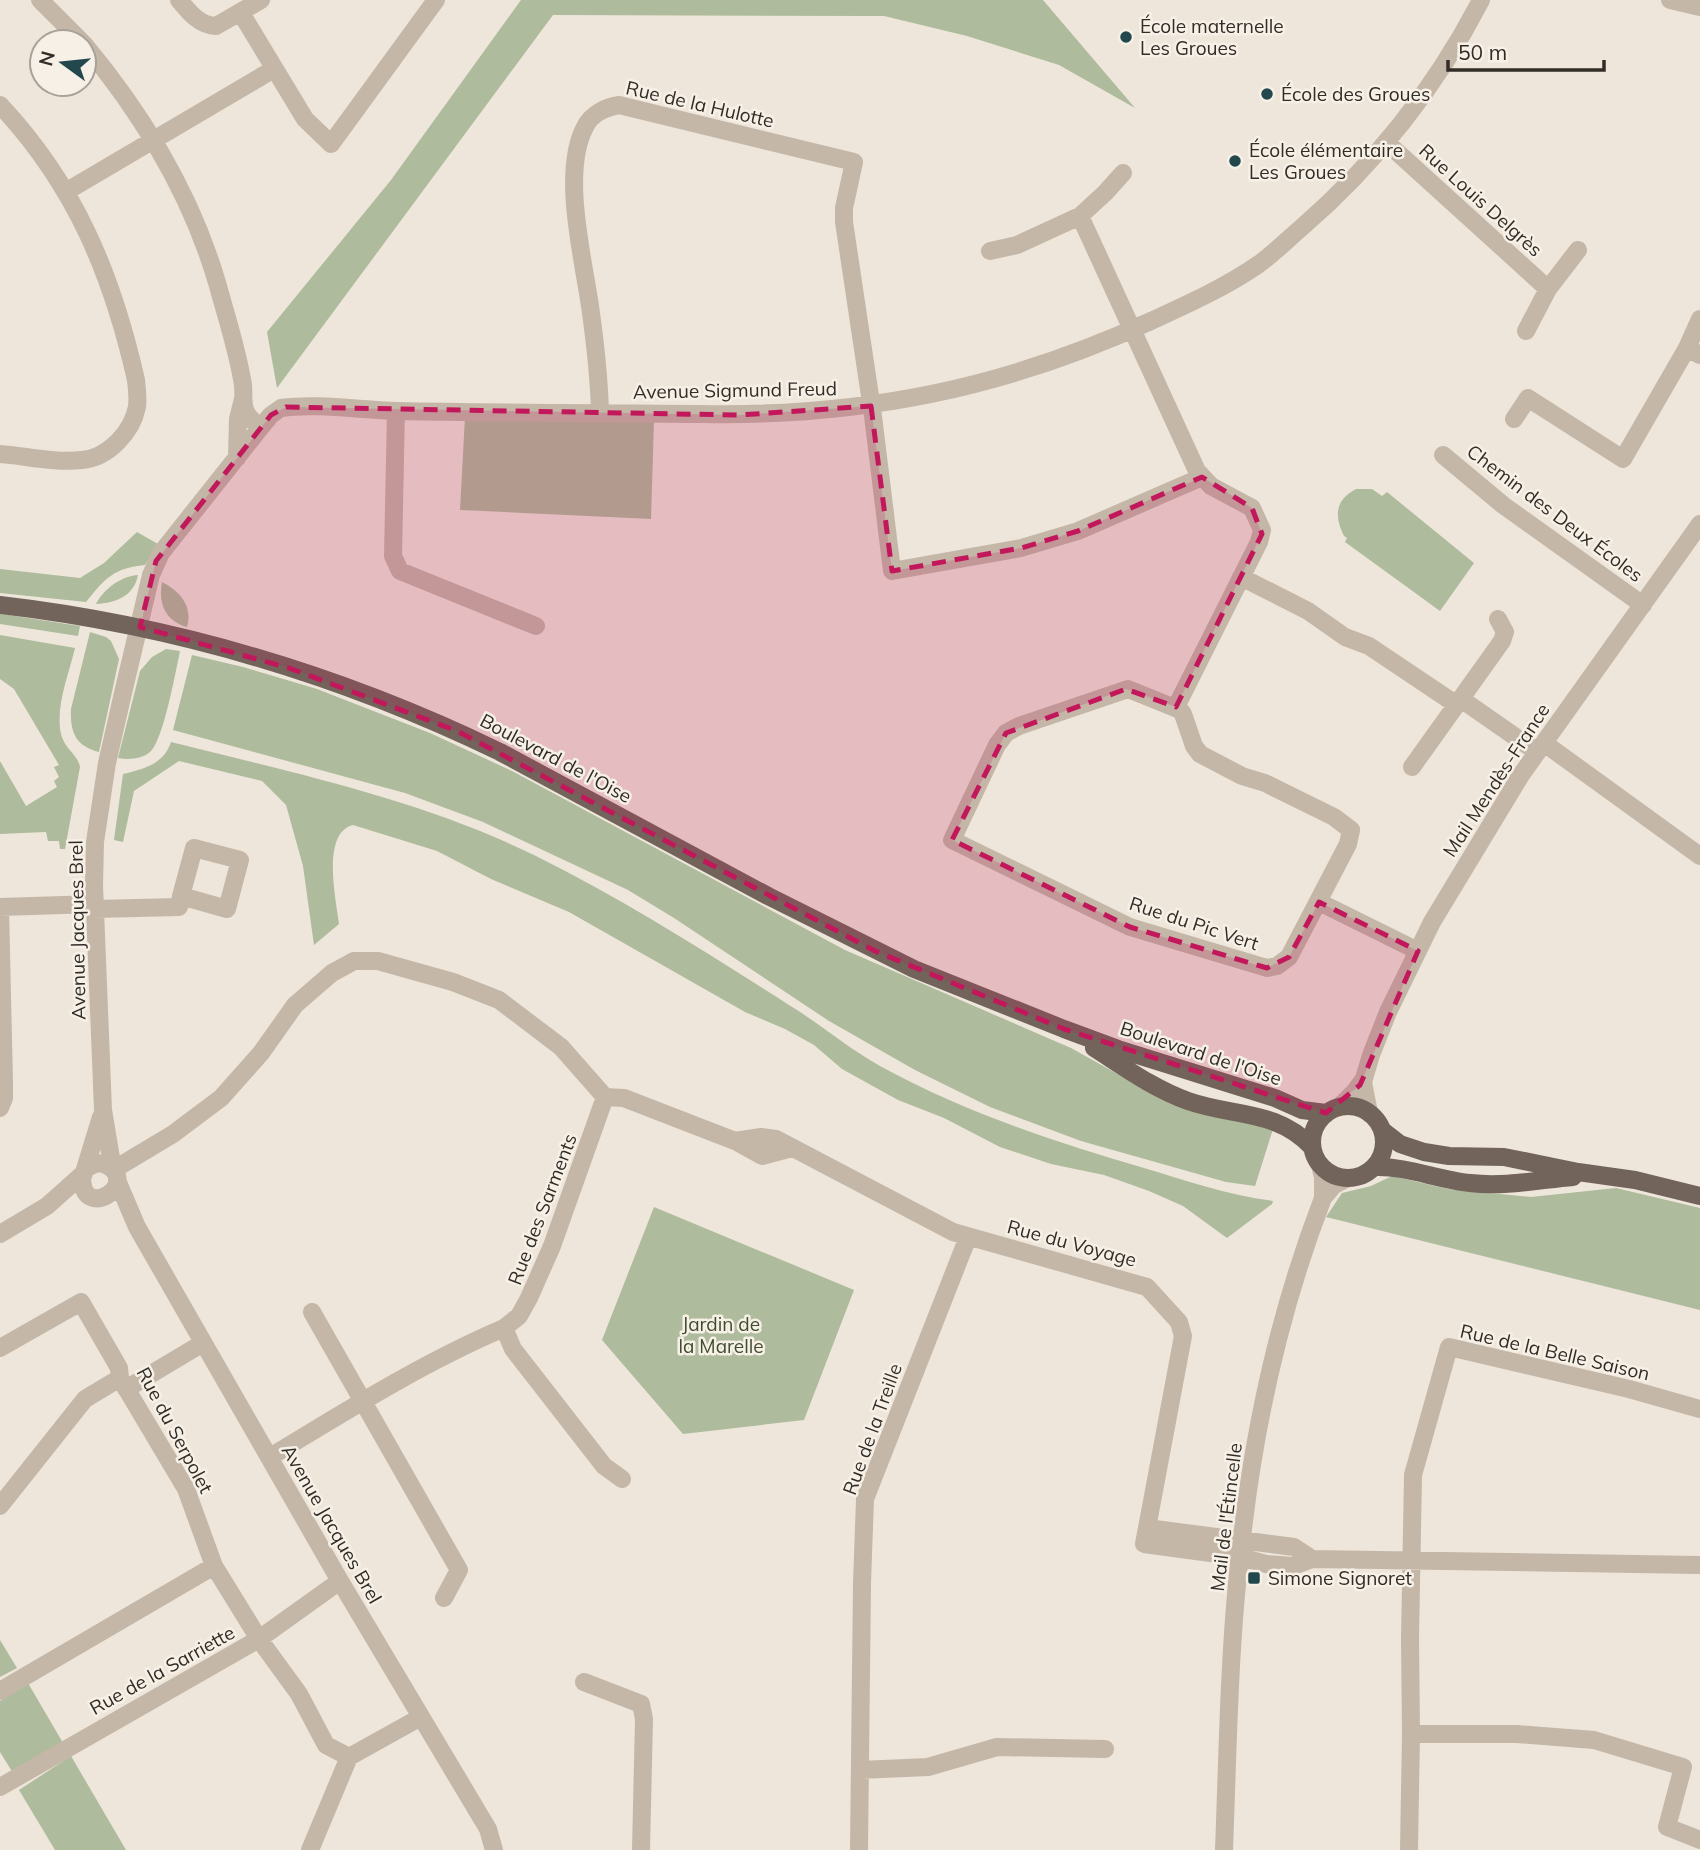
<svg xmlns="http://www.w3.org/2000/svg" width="1700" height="1850" font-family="Mulish,sans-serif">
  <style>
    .green { fill: #aebb9c }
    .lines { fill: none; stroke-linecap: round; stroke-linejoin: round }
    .minor { stroke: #c4b7a8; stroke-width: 18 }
    .major { stroke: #72645a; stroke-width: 18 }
    .marked { fill: #c2185b; fill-opacity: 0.2; stroke: #c2185b; stroke-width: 5; stroke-dasharray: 14 9; stroke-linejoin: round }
    .poi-dot { fill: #22484e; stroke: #f6f0e6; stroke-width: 2.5 }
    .labels { text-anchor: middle; stroke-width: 5; stroke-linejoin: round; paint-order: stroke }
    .poi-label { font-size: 19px; fill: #322c27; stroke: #f6f0e6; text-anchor: start }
    .street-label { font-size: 19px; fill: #322c27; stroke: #f6f0e6 }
    .park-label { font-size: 19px; fill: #3f4d2e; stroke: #f6f0e6 }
  </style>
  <rect width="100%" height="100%" fill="#eee6da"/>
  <path class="green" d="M521 0H1043L1135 108 1059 65 967 36 884 16 553 15 277 388 267 332 391 180Z
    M465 417 654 420 651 519 460 510Z
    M1356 489H1372L1382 496 1387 492 1474 563 1440 611 1345 542 1347 538 1344 536C1334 516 1335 500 1356 489Z
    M137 532 158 544 145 565C114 568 105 578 86 602L0 593V569L80 578 104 563Z
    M138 575C134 596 116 603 96 604 104 589 121 576 138 575Z
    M162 582C180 591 193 606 187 627 165 621 158 603 162 582Z
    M0 614H2L80 626 78 636 0 624Z
    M90 632 106 637 111 641 119 659 99 752C76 746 70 733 71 709Z
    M0 635 75 648C69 674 55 707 61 734 64 748 78 755 80 767L65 849H60L59 841H48L46 832 0 834V761L26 806 57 787 54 781 59 777 54 767 59 765 14 689 0 679Z
    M166 649 180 651C176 670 163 742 150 752 142 759 129 760 118 758L140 671 152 657Z
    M192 655 243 667 317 689 430 733 512 771 845 950 1071 1048 1141 1087 1273 1129 1255 1186 1226 1182 1081 1141 990 1107 915 1070 829 1021 674 918 628 890 483 822 405 793 173 730Z
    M171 742C294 773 419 799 534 855 623 899 706 952 789 1005 820 1024 848 1048 880 1066 962 1111 1054 1142 1144 1168 1187 1181 1228 1195 1273 1201L1272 1204 1227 1238 1183 1206 1149 1191 1104 1175 1051 1164 1000 1147 944 1118 898 1100 842 1069 814 1045 785 1029 745 1012 569 912 491 879 437 851 353 825C321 833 336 899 339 924L314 945 303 866 286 805 262 781 179 761 134 791 123 842 114 840 123 774C144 769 164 764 171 742Z
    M1392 1176 1448 1189 1531 1197 1616 1188 1700 1208V1310L1326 1217 1342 1193 1371 1186Z
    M654 1207 854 1290 804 1420 683 1434 602 1340Z
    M0 1640 17 1668 0 1677Z
    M28 1683 63 1743 13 1773 0 1752V1701Z
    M71 1756 126 1850H55L19 1790Z"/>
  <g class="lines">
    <path class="minor" d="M40 0 82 42
      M179 0C189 12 200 26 216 26L261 0
      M1670 0 1700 7
      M241 13 305 119 331 144 436 0
      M84 44C144 116 192 195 218 286 227 319 238 352 243 385 244 394 242 404 246 412 249 418 255 423 261 427
      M0 105C75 185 112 274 136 380 137 388 138 398 137 407 132 432 108 458 82 460 55 463 26 456 0 454
      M1386 142 1548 289
      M67 191 274 69
      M1080 216 1105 193 1123 173
      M990 251 1017 245 1080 216 1197 471 1211 486 1252 508 1262 530 1259 542 1176 707
      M1526 331 1548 289 1578 250
      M1687 348 1700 319
      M396 411 393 556 400 571 536 626
      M600 412C599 377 595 341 590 306 583 257 561 172 585 127 591 114 606 107 619 105L854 162 844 208V222L873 416 892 571 1021 548 1078 531 1202 477
      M1514 419 1528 398 1623 459 1687 348 1700 355
      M1443 455 1503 505 1643 605
      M237 458 238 419 243 399
      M1241 577 1308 611 1345 637 1369 646 1457 705
      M1128 689 1180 710 1183 714 1194 746 1200 754 1242 776 1265 783 1334 817 1351 830 1348 844 1289 957 1277 966 1267 968 1130 927 952 840 997 745 1006 733 1019 726Z
      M1461 699 1537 752
      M1544 743 1700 856
      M1412 767 1502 641 1505 632 1498 619
      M194 848 240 860 227 909 181 896Z
      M1319 902 1418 951
      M95 909 179 907 181 896
      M605 1097 552 1246 529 1298 519 1316 504 1328 513 1349 604 1466 622 1479
      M1339 1107 1355 1091 1364 1079
      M0 1108 4 1098V1083L0 907 95 904
      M1369 1113 1363 1082 1371 1055 1388 1012 1432 922 1521 775 1700 524
      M735 1141 761 1137 776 1139 953 1232 1147 1287 1179 1322 1183 1336 1144 1544 1240 1557 1266 1564 1293 1566 1312 1559 1294 1547 1147 1528
      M792 1148 762 1156 735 1141 624 1098 605 1097 561 1047 499 1000 453 982 378 961H354L332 973 295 1005 261 1053 221 1098 173 1134 113 1170 103 1110 94 885 95 842 107 763 123 693 151 575 161 553 261 427 271 415 281 408C315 403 360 410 396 411 498 413 600 413 702 414 863 417 1005 388 1151 321 1188 304 1226 287 1259 264 1274 253 1287 240 1301 228 1375 164 1436 87 1481 0
      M87 1168C94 1164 100 1161 108 1166 139 1184 84 1221 82 1179L101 1117
      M117 1180 137 1227 340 1581 488 1829 494 1850
      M1323 1198 1334 1185 1346 1179
      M0 1234 47 1206 84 1173
      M312 1312 459 1570 444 1598
      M0 1348 81 1302 119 1368 120 1378 186 1489 214 1566 259 1639 299 1694 326 1745 349 1757
      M126 1389 203 1343
      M270 1457C346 1411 422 1363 504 1328
      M0 1506 85 1399 120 1378
      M1312 1559 1700 1565
      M584 1682 641 1704 644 1719 641 1850
      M0 1691 214 1566
      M1411 1734 1410 1639 1413 1475 1449 1347 1629 1389 1700 1409
      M860 1770 928 1767 997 1747 1105 1749
      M0 1787 259 1639 340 1581
      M310 1850 349 1757 421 1717
      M859 1850 862 1583 865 1499 968 1237
      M1224 1850C1228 1746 1229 1641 1242 1538 1255 1422 1281 1307 1323 1198V1177L1320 1165
      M1409 1850 1411 1734H1517L1594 1740 1683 1767 1667 1827 1700 1840"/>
    <path class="major" d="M0 605C173 625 343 676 500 752L768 896 914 969 1064 1029 1118 1049 1275 1098 1302 1110 1326 1113
      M1094 1048C1124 1067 1154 1089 1188 1101 1233 1117 1276 1109 1312 1147
      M1312 1142a36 36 0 1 1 72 0a36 36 0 1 1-72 0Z
      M1382 1130 1400 1144 1424 1152 1449 1156 1504 1157 1578 1172 1635 1180 1700 1196
      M1375 1167C1407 1166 1438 1180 1470 1183 1504 1187 1539 1180 1573 1177"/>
  </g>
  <path class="marked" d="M871 406 892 571 1021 548 1078 531 1202 477 1252 508 1262 534 1176 707 1126 689 1006 733 952 840 1130 927 1267 968 1289 957 1319 902 1418 951 1360 1085 1326 1113 1064 1029 875 951 457 731 289 668 140 627 156 561 271 415 286 407 740 415Z"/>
  <g class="poi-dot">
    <circle cx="1126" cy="37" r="7"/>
    <circle cx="1267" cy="94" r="7"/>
    <circle cx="1235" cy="161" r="7"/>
    <rect x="1247" y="1571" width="14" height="14" rx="3.5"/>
  </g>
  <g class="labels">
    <g class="poi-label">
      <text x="1140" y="33">École maternelle<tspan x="1140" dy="22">Les Groues</tspan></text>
      <text x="1281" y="101">École des Groues</text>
      <text x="1249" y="157">École élémentaire<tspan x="1249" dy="22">Les Groues</tspan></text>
      <text x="1268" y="1585">Simone Signoret</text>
    </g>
    <g class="street-label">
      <text transform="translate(700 104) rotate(13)" y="7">Rue de la Hulotte</text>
      <text transform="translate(1481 200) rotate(42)" y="7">Rue Louis Delgrès</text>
      <text transform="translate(735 390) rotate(-1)" y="7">Avenue Sigmund Freud</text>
      <text transform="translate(1555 513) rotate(37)" y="7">Chemin des Deux Écoles</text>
      <text transform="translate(556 758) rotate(28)" y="7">Boulevard de l'Oise</text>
      <text transform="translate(1496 780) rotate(-57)" y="7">Mail Mendès-France</text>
      <text transform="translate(1194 923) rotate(18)" y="7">Rue du Pic Vert</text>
      <text transform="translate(77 930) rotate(-91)" y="7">Avenue Jacques Brel</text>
      <text transform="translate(1201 1053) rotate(18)" y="7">Boulevard de l'Oise</text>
      <text transform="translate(542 1209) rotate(-69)" y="7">Rue des Sarments</text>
      <text transform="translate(1072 1243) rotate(15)" y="7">Rue du Voyage</text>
      <text transform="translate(1555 1352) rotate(13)" y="7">Rue de la Belle Saison</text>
      <text transform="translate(872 1429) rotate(-70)" y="7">Rue de la Treille</text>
      <text transform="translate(175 1430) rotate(62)" y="7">Rue du Serpolet</text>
      <text transform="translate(1226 1517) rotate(-83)" y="7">Mail de l'Étincelle</text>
      <text transform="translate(332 1524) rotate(60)" y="7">Avenue Jacques Brel</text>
      <text transform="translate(162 1670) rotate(-29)" y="7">Rue de la Sarriette</text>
    </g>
    <g class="park-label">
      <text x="721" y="1331">Jardin de<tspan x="721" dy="22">la Marelle</tspan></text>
    </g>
  </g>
  <g transform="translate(63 63) rotate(285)"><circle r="33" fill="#f6f0e6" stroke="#a8a29a" stroke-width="2"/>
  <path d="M0-5L12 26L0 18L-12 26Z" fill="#22484e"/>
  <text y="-10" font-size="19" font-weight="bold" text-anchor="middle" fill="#322c27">N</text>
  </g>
  <path d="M1448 60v10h156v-10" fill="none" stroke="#322c27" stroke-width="3.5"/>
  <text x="1458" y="60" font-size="21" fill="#322c27" stroke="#f6f0e6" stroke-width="5" paint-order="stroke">50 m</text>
</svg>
